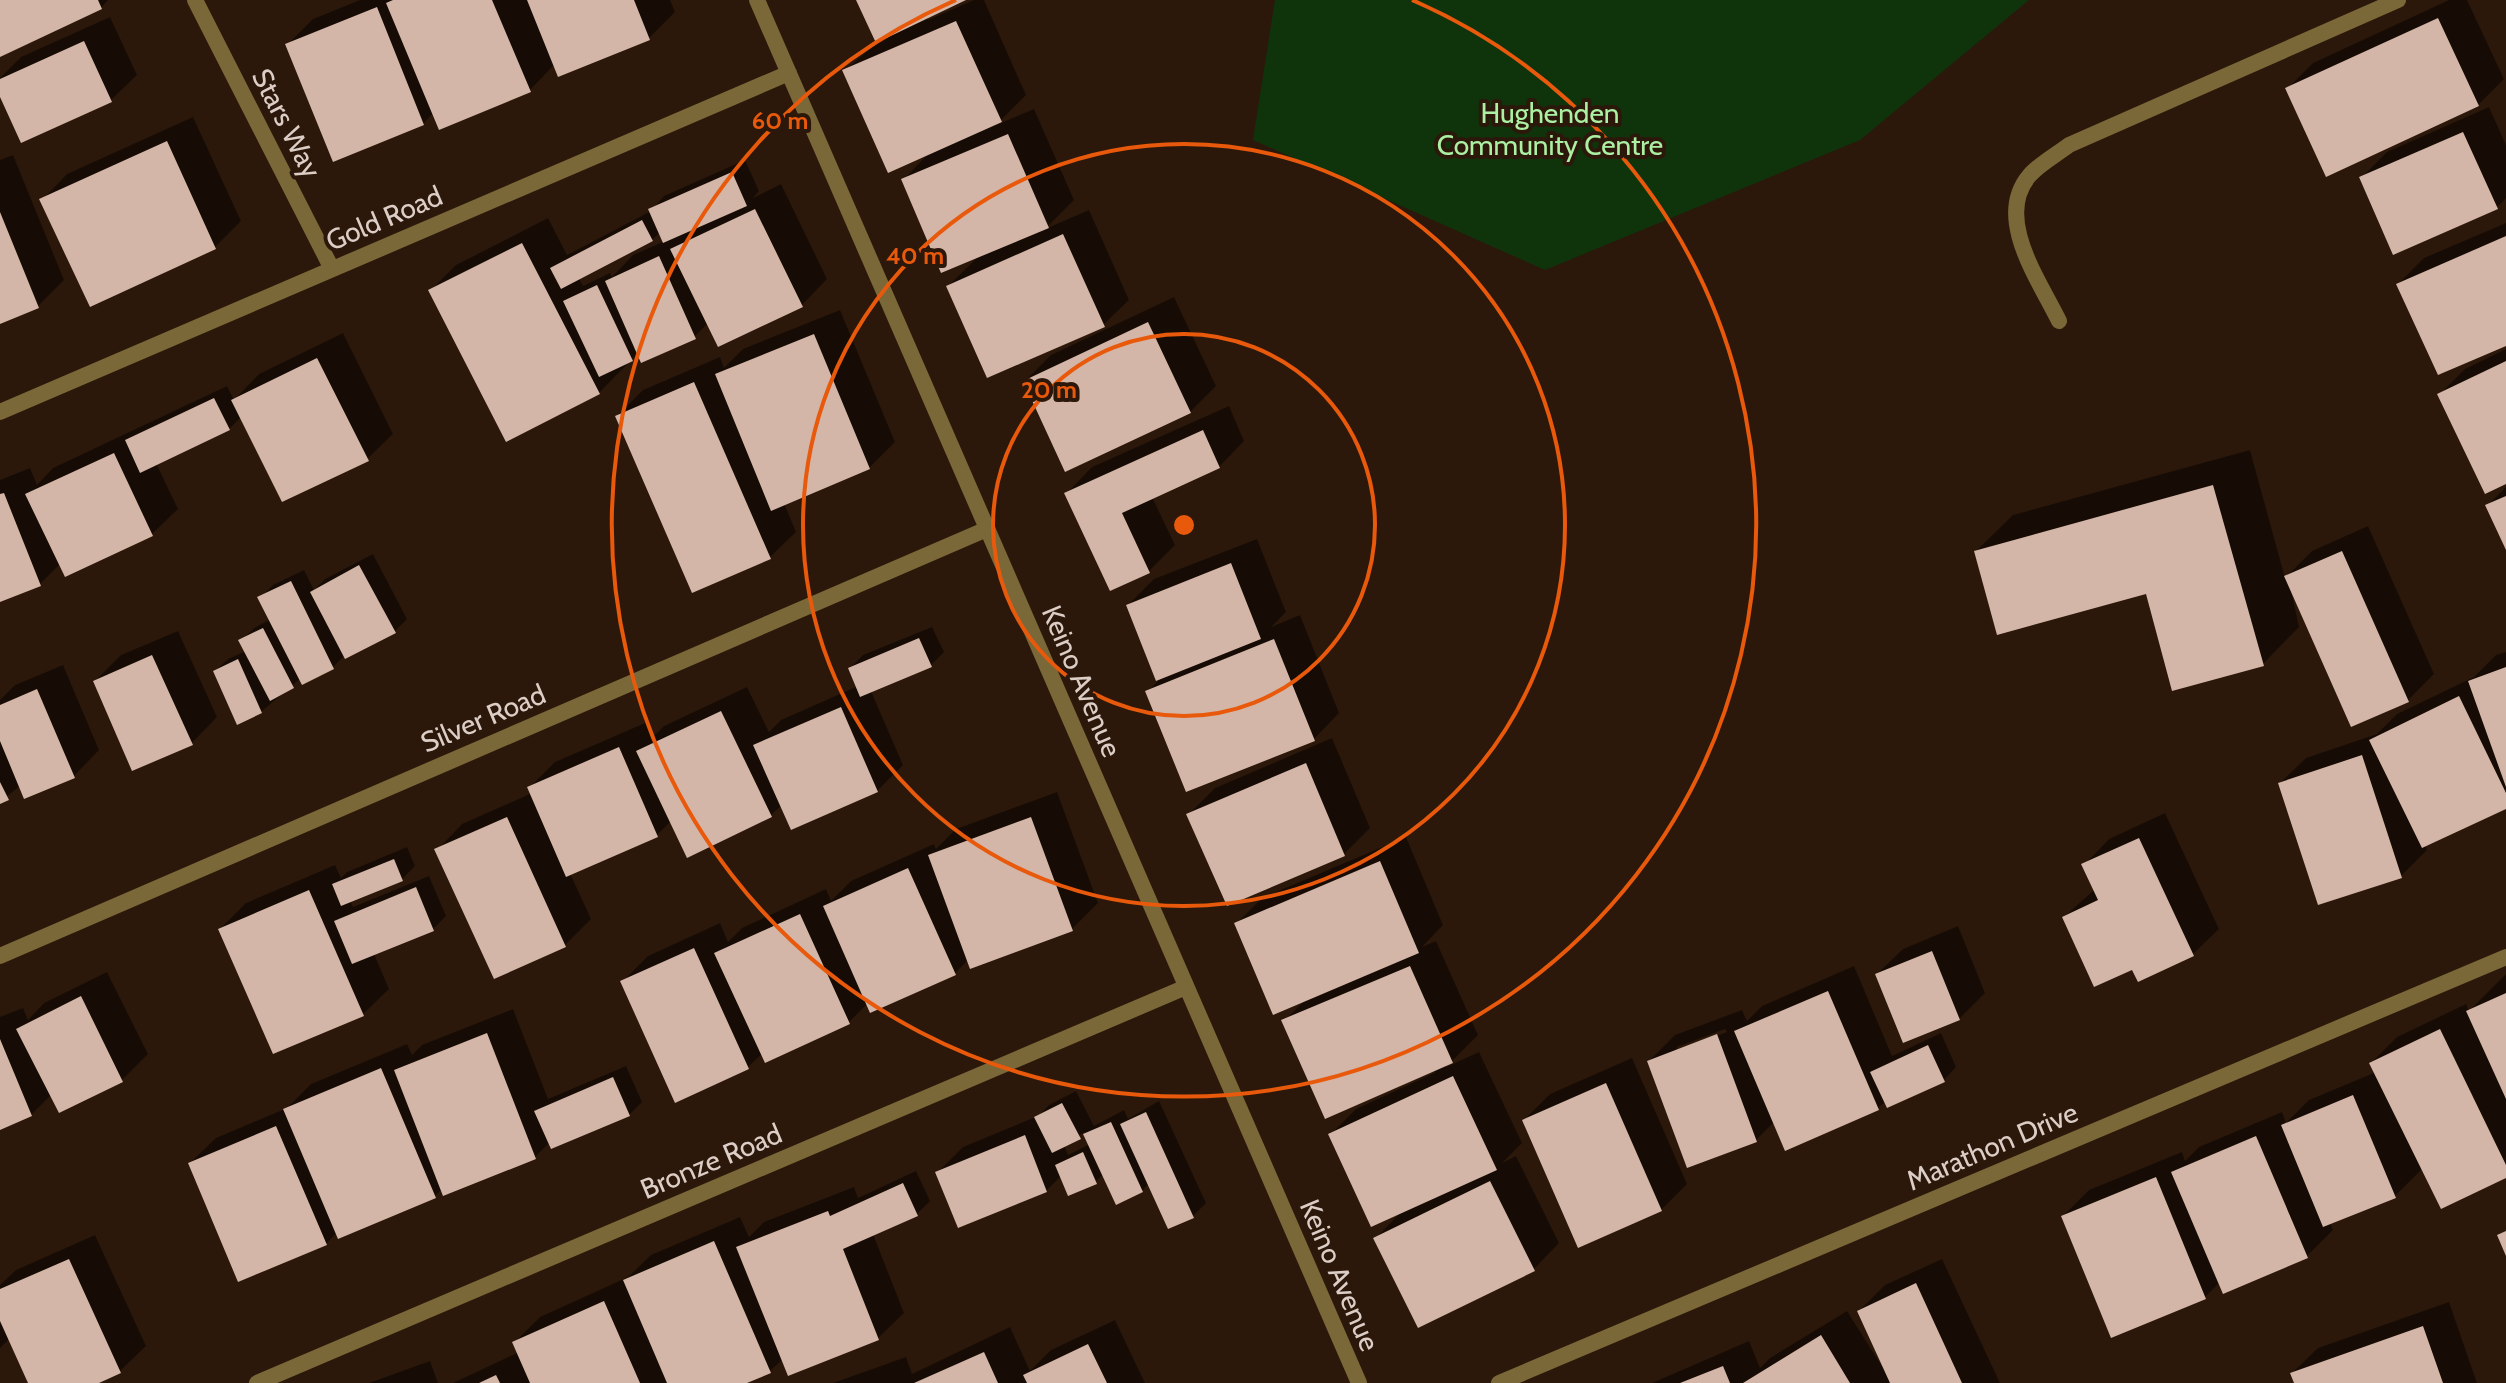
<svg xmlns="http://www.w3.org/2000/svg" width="2506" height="1383" font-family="Cabin,sans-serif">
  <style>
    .green { fill: #0f340b }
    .shadow { fill: #0007; fill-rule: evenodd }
    .building { fill: #d3b6a7 }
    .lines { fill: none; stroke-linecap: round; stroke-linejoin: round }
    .service { stroke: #7a6838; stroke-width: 16 }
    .minor { stroke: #7a6838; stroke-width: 16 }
    .ring { fill: none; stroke: #e8590c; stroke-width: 4 }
    .labels { text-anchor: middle; stroke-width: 8; stroke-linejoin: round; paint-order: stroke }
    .park-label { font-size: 28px; fill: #acf1a3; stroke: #2c180a }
    .street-label { font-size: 28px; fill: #dccec6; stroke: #2c180a }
    .centre { fill: #e8590c; stroke: #2c180a; stroke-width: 4 }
    .ring-label { font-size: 24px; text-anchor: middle; font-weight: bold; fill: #e8590c; stroke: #2c180a; stroke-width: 8; stroke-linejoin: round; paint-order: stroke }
  </style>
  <rect width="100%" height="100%" fill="#2c180a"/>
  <path class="green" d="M1275 0H2029L1860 140 1545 270 1253 140Z"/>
  <path class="shadow" d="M0 0H108L101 8 0 55Z
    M360 0H670L675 12 649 38 555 64 530 90 434 112 423 124 287 45 313 19Z
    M858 0H961L927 17 928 20 974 0H984L1026 95 996 125 1034 109 1074 200 1045 229 1089 210 1129 300 1103 325 948 286 980 255 903 180 931 151 844 71 878 42Z
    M2449 0H2467L2504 79 2478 105 2287 89 2313 63Z
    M110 17 137 75 111 100 0 93V78L21 57Z
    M2489 107 2506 145V198L2497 207 2361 178 2387 152Z
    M193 117 241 221 215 247 42 200 67 174Z
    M13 155 64 280 38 306 0 322V160Z
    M745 160 759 191 753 198 781 184 827 279 802 305 708 323 694 337 639 352 599 393 431 290 456 265 548 218 567 255 651 211 664 196ZM661 231 665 241 633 255 612 277 610 273 583 286 579 278 652 240Z
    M2506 223V343L2398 284 2424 258Z
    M1174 297 1216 386 1190 412 1025 381 1051 355Z
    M840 310 895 442 869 468 784 503 796 532 770 557 617 416 643 390 720 357 724 368 743 349Z
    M343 333 393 434 367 459 242 416 229 429 156 463 178 509 152 534 66 574 60 564 40 584 0 600V480L30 468 37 485 53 468 227 386 234 400 259 374Z
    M2506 349V481L2439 395 2465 369Z
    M1229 406 1244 441 1219 467 1152 497 1175 545 1149 571 1067 493 1092 467Z
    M2250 450 2285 578 2312 551 2368 526 2434 674 2408 700 2352 724 2290 585 2299 627 2263 664 2147 592 1976 551 2013 515Z
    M2506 487V546L2487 506Z
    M1257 539 1286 612 1271 627 1300 615 1339 713 1314 739 1147 692 1158 681 1128 605 1154 579Z
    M373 554 407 619 395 631 345 655 333 667 301 678 261 712 215 671 228 659 246 651 241 641 254 628 271 619 260 598 273 585 304 570 314 590 325 579Z
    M932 627 944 652 931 665 871 691 903 765 877 791 782 805 771 815 688 855 671 821 657 835 570 873 591 919 565 945 495 977 437 850 462 824 532 793 529 788 555 762 645 723 652 738 664 726 747 687 769 732 781 720 858 686 850 668 863 655Z
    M178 631 217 717 192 743 95 681 121 655Z
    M2506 652V807L2425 845 2427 850 2401 876 2280 783 2306 758 2377 734 2397 714 2474 677 2496 655Z
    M63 665 99 750 74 776 21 785 0 802V700L15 685Z
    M1332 738 1370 828 1344 854 1189 814 1215 788Z
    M1057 792 1098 903 1072 929 969 959 955 973 868 1003 849 1022 763 1053 748 1067 622 982 648 956 720 923 728 942 742 928 826 889 831 901 851 881 934 844 936 849 956 829Z
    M2165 813 2219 929 2193 954 2132 967 2064 917 2095 889 2084 865 2109 839Z
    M1406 837 1443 925 1422 947 1436 941 1478 1035 1446 1067 1479 1052 1522 1143 1502 1163 1516 1156 1559 1243 1534 1269 1376 1238 1402 1211 1330 1135 1356 1109 1436 1072 1284 1021 1305 1000 1236 924 1262 898Z
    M407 847 415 866 402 879 350 900 353 907 429 876 446 916 433 929 374 954 389 989 363 1014 274 1052 220 929 246 903 335 865 341 878 347 872Z
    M1958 926 1985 993 1959 1019 1877 974 1903 949Z
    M1854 966 1892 1056 1941 1033 1956 1067 1944 1080 1886 1101 1878 1108 1775 1121 1756 1140 1649 1061 1675 1035 1742 1010 1747 1021 1762 1006ZM1725 1029 1727 1032 1677 1051V1047Z
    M107 972 148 1054 122 1080 51 1095 31 1115 0 1128V1017L23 1008 28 1020 44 1003Z
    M2506 974V1176L2423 1168 2395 1196 2330 1223 2333 1230 2307 1256 2220 1282 2205 1297 2063 1216 2089 1190 2182 1152 2185 1161 2199 1147 2282 1112 2286 1123 2309 1100 2376 1072 2371 1063 2397 1037 2466 1004 2469 1011Z
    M513 1009 548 1099 626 1066 642 1102 629 1115 550 1142 535 1157 443 1188 435 1196 337 1232 326 1244 190 1163 216 1138 287 1108 311 1084 407 1044 412 1055 422 1045Z
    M1632 1058 1687 1184 1661 1210 1524 1120 1550 1094Z
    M1076 1091 1094 1126 1124 1110 1128 1119 1159 1101 1206 1203 1193 1216 1169 1227 1149 1183 1142 1191 1104 1174 1095 1182 1062 1175 1046 1191 937 1173 963 1147 1038 1116 1049 1105ZM1085 1132 1090 1144 1068 1155 1064 1145Z
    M916 1171 930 1201 917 1214 873 1234 904 1313 878 1338 783 1359 770 1371 742 1383H453L519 1352 514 1343 540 1317 628 1277 651 1255 740 1217 749 1237 764 1222 854 1187 858 1198Z
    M95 1235 146 1346 120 1371 94 1383H30L10 1338 0 1348V1285L16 1270Z
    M1942 1259 2000 1383H1652L1749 1341 1760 1368 1770 1358 1847 1311 1883 1368 1859 1311 1885 1285Z
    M2449 1302 2477 1383H2296L2292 1373 2318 1348Z
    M1115 1320 1145 1383H833L906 1357 912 1374 1010 1327 1030 1371 1051 1350Z
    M430 1361 438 1383H369Z"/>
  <path class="building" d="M0 0H98L102 9 0 57Z
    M393 0H492L531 92 439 130 386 3Z
    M527 0H634L650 40 558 77Z
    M856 0H966L876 43Z
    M377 7 424 125 333 162 285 44Z
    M2438 18 2479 106 2326 177 2285 88Z
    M956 21 1002 122 888 173 842 70Z
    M84 41 112 102 21 143 0 97V79Z
    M2463 132 2498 209 2393 255 2359 177Z
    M1008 134 1049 228 941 273 901 179Z
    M167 141 216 249 90 307 39 199Z
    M732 172 747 206 663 243 648 209Z
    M755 209 803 307 718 347 670 249Z
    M0 212 39 308 0 324Z
    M642 220 653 241 561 289 550 268Z
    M1063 234 1105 327 987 378 946 286Z
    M2506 236V346L2438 375 2396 284Z
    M522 243 600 394 506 442 428 290Z
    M659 256 696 339 641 363 605 281Z
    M597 285 633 361 599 377 563 301Z
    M1148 322 1191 413 1065 472 1023 381Z
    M814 334 870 469 771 511 715 374Z
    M317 358 369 461 282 502 231 400Z
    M2506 361V484L2485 494 2437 394Z
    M694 382 771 559 692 593 615 416Z
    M214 398 230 430 140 473 125 440Z
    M1203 430 1220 468 1122 513 1150 573 1110 591 1064 493Z
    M114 453 153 536 65 577 25 494Z
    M2213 485 2264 666 2172 691 2146 594 1997 635 1974 551Z
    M4 493 41 586 0 602V494Z
    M2506 496V550L2485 505Z
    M2342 551 2409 702 2351 727 2284 576Z
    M1231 563 1261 639 1156 681 1126 605Z
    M359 565 396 633 345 659 310 592Z
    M291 581 334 669 302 685 257 597Z
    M263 628 294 688 270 701 238 640Z
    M919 638 932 667 860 697 848 668Z
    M1274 639 1315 741 1186 792 1145 691Z
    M152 655 193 745 132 771 93 681Z
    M238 659 262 713 237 725 213 671Z
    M2506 667V787L2468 681Z
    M37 689 75 778 24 799 0 741V705Z
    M2459 696 2506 793V809L2422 848 2369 740Z
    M841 707 878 792 791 830 753 745Z
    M721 711 772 817 687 858 636 751Z
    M619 747 658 837 566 877 527 787Z
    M2362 755 2402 878 2318 905 2278 783Z
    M1306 763 1345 856 1227 906 1186 814Z
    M0 782 9 800 0 804Z
    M507 817 566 947 494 979 434 849Z
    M1031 817 1073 931 970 969 928 855Z
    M2139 838 2194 956 2138 982 2132 970 2094 987 2062 917 2098 900 2081 864Z
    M394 859 403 881 341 906 332 884Z
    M1380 861 1419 953 1273 1015 1234 923Z
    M908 868 956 975 870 1013 823 906Z
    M416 887 434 931 352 964 334 921Z
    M309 890 364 1016 273 1054 218 929Z
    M800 914 850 1024 765 1063 714 953Z
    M694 948 749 1069 675 1103 620 981Z
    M1932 951 1960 1020 1903 1043 1875 974Z
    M1410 966 1453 1063 1325 1119 1281 1020Z
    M1828 991 1879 1110 1785 1151 1734 1031Z
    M2506 993V1099L2466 1011Z
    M81 996 123 1082 59 1113 16 1029Z
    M2440 1029 2506 1165V1178L2441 1209 2369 1063Z
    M487 1033 536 1159 443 1196 394 1070Z
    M1717 1034 1757 1142 1687 1168 1647 1061Z
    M0 1039 32 1116 0 1130Z
    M1928 1045 1945 1082 1887 1108 1870 1072Z
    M381 1068 436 1198 338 1239 283 1109Z
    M1453 1076 1497 1170 1371 1227 1328 1134Z
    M613 1077 630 1116 551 1149 534 1111Z
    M1606 1083 1662 1211 1578 1248 1522 1120Z
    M2353 1095 2396 1198 2323 1227 2281 1125Z
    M1062 1103 1081 1139 1052 1153 1034 1117Z
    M1146 1112 1194 1218 1168 1229 1120 1124Z
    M1111 1122 1143 1192 1116 1205 1083 1134Z
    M276 1126 327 1245 238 1282 188 1163Z
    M1025 1135 1047 1192 958 1228 935 1172Z
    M2256 1136 2308 1258 2223 1294 2171 1172Z
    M1083 1152 1097 1184 1068 1196 1055 1165Z
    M2156 1177 2206 1299 2111 1338 2061 1216Z
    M1490 1181 1535 1271 1418 1328 1373 1238Z
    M903 1183 918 1216 843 1249 879 1340 788 1376 736 1247 828 1211 830 1216Z
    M2506 1231V1256L2497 1235Z
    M714 1241 771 1373 747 1383H667L623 1280Z
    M69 1259 121 1373 99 1383H28L0 1321V1289Z
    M1916 1283 1962 1383H1890L1857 1311Z
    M604 1301 640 1383H530L512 1342Z
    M2423 1326 2443 1383H2294L2290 1373Z
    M1821 1335 1850 1383H1743Z
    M1088 1344 1107 1383H1027L1023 1375Z
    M984 1352 998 1383H914Z
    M1723 1366 1730 1383H1680Z
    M496 1375 500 1383H479Z"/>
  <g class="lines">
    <path class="service" d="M2059 321C2039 280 1994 218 2029 176 2039 164 2056 155 2069 145L2398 0"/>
    <path class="minor" d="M195 0 332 269
      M757 0 1359 1383
      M0 412 789 73
      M0 956 987 529
      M257 1383 1186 987
      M1499 1383 2506 957"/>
  </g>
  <g class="ring">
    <circle cx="1184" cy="525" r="191"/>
    <circle cx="1184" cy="525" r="381"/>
    <path d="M1412 0A572 572 0 1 1 956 0"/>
  </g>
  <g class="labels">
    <g class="park-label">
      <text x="1550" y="123">Hughenden<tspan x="1550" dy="32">Community Centre</tspan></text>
    </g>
    <g class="street-label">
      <text transform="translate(287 123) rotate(63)" y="10">Stars Way</text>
      <text transform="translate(384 218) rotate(-23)" y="10">Gold Road</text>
      <text transform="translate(1082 681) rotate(67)" y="10">Keino Avenue</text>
      <text transform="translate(483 718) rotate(-23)" y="10">Silver Road</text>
      <text transform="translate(1992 1146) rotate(-23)" y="10">Marathon Drive</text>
      <text transform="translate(711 1161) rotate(-23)" y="10">Bronze Road</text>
      <text transform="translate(1340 1275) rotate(67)" y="10">Keino Avenue</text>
    </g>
  </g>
  <circle cx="1184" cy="525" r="12" class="centre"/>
  <g class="ring-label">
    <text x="780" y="129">60 m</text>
    <text x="915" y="264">40 m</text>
    <text x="1049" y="398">20 m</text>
  </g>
</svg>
